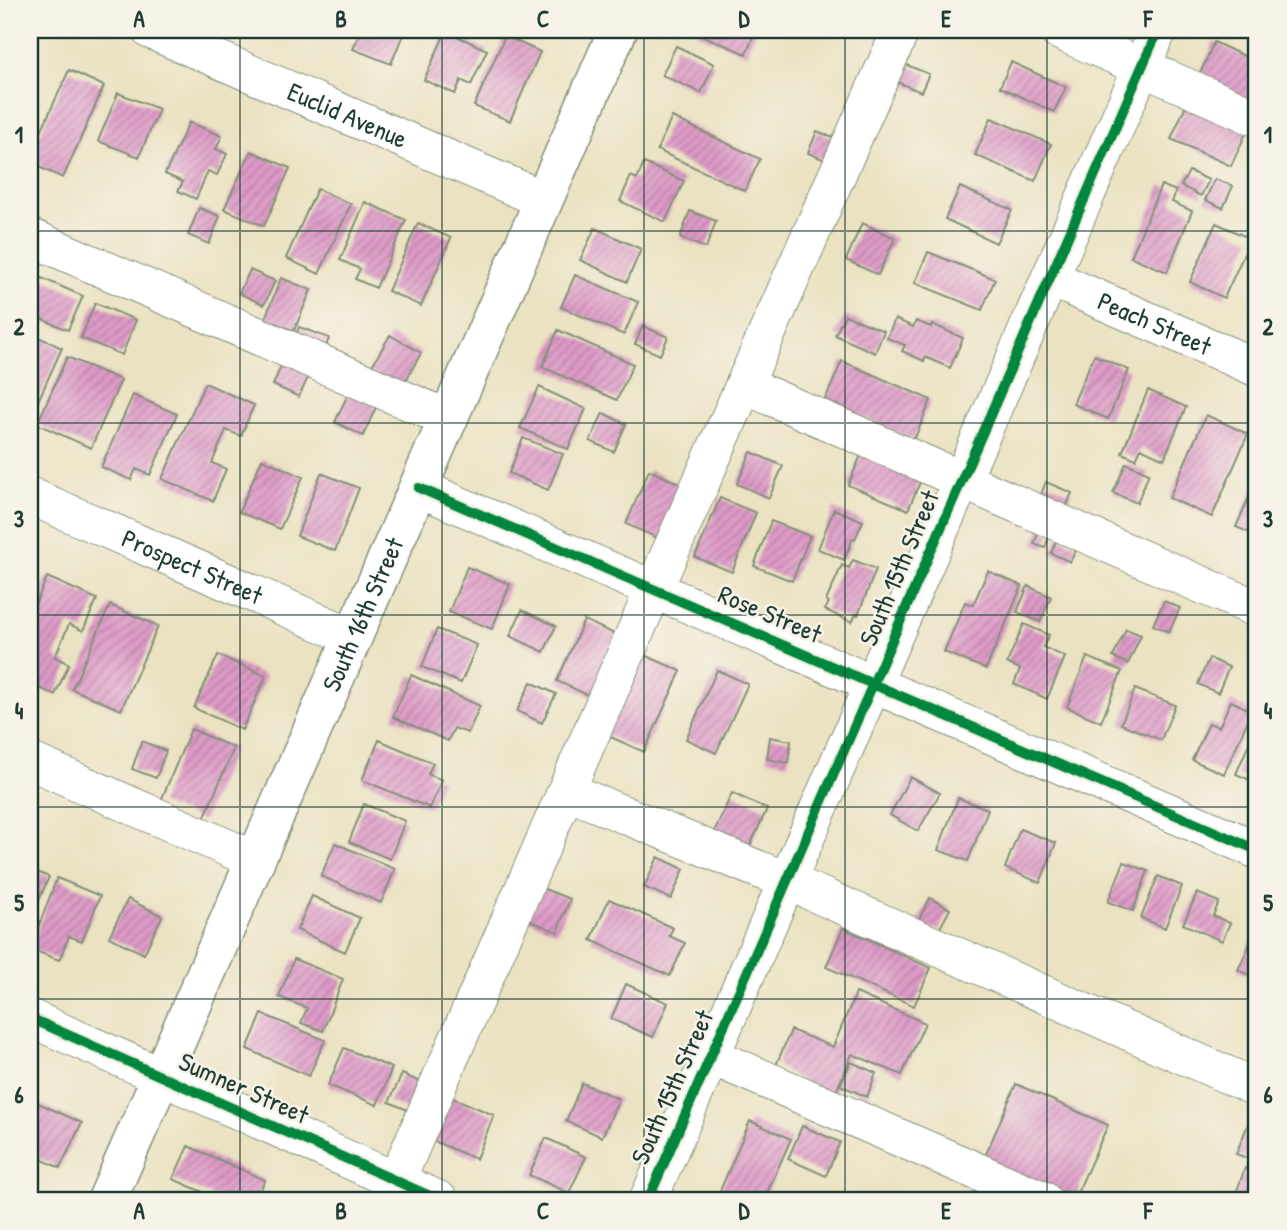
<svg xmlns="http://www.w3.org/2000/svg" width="1287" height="1230" font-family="'Patrick Hand',sans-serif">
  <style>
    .building { fill: url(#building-hatch) }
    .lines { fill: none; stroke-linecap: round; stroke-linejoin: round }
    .minor-casing { stroke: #84907a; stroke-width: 39 }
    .major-casing { stroke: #84907a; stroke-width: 41 }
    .minor { stroke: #fff; stroke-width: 37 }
    .major { stroke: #fff; stroke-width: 38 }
    .cycleway-casing { stroke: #f7f3e8; stroke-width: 15 }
    .cycleway { stroke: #00873e; stroke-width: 10 }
    .grid { fill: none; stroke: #1f3d34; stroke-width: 2; stroke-opacity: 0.55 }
    .labels { text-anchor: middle; stroke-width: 5; stroke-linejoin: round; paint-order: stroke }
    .street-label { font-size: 26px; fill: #1f3d34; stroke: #f7f3e8 }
    .neatline { fill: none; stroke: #1f3d34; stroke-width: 2.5 }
    .grid-label { font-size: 23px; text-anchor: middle; font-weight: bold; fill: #1f3d34 }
  </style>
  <defs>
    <pattern id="building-hatch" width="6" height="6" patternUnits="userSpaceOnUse" patternTransform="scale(1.75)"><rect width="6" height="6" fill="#de9ac7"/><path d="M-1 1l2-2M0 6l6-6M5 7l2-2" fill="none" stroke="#b37fa2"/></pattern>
  </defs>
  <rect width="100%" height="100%" fill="#f7f3e8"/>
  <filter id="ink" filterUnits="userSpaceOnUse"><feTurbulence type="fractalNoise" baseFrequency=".0143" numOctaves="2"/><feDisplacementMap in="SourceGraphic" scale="14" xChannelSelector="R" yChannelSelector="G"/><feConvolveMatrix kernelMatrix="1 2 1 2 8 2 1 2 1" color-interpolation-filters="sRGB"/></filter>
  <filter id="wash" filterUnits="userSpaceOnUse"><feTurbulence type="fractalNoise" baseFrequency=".00686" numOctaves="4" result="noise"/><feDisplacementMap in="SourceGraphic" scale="28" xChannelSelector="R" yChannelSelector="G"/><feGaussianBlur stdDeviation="1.57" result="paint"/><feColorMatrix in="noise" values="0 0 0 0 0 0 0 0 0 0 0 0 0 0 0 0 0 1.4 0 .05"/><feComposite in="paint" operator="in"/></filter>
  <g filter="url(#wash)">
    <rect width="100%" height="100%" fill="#eae2c1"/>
    <g id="blocks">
      <path class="building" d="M361 30H405L391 64 353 49Z
        M698 30H756L746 54 696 33Z
        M1231 30H1257V42Z
        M446 31 487 50 471 85 461 80 455 94 424 80Z
        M505 36 540 52 510 121 474 106Z
        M1214 42 1257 62V104L1198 78Z
        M676 46 714 64 701 93 662 75Z
        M1011 62 1066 87 1054 112 1000 87Z
        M904 64 929 74 921 92 897 82Z
        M69 70 104 86 63 178 30 163V155Z
        M118 93 159 109 139 157 98 141Z
        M1186 105 1247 131 1231 166 1171 139Z
        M672 117 760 159 745 191 657 150Z
        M991 118 1051 144 1035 181 975 155Z
        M189 122 222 136 216 149 227 154 217 175 208 171 196 199 178 191 183 182 165 174Z
        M817 131 834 138 825 160 808 153Z
        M251 151 290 168 264 226 224 209Z
        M644 163 684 181 665 222 620 201 631 176 637 179Z
        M1189 171 1209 180 1201 196 1181 186Z
        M1215 179 1233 186 1223 208 1205 200Z
        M1161 185 1176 191 1172 202 1192 211 1167 272 1131 257Z
        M960 187 1012 210 996 243 945 219Z
        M317 189 351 204 319 274 286 258Z
        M365 202 406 220 376 288 355 279 360 269 340 260Z
        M199 208 220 216 209 244 188 235Z
        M690 211 716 221 706 248 680 238Z
        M418 223 451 238 421 306 388 291Z
        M862 223 895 238 878 275 846 260Z
        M1216 223 1251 239 1224 298 1190 282Z
        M595 228 641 249 627 282 580 260Z
        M928 252 995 279 982 310 915 283Z
        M250 270 275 281 264 305 239 293Z
        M30 273 83 296 68 330 30 314Z
        M575 275 638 302 624 335 561 307Z
        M281 278 311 290 294 331 265 319Z
        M95 303 136 320 122 355 81 338Z
        M845 315 884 331 875 353 835 335Z
        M895 319 913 327 916 321 931 327 932 324 963 338 950 368 925 357 924 361 902 351 905 345 887 338Z
        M643 326 668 337 660 355 635 344Z
        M299 327 329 338 323 355 293 344Z
        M558 330 633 364 617 400 542 367Z
        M30 333 62 348 30 419Z
        M390 335 421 353 401 389 369 371Z
        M1094 355 1129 370 1108 419 1073 404Z
        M67 357 121 380 91 448 37 424Z
        M284 359 311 371 299 397 273 385Z
        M842 361 931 400 914 440 825 400Z
        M205 383 254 405 241 436 226 430 212 463 226 469 213 501 162 479Z
        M539 387 586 409 568 449 520 428Z
        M1148 390 1186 407 1164 459 1141 448 1136 459 1122 453Z
        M349 392 377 405 363 436 335 422Z
        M133 395 177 414 150 475 136 469 131 480 101 467Z
        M603 413 626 424 614 452 590 441Z
        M1206 415 1248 434 1212 517 1169 498Z
        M523 438 563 454 548 490 509 473Z
        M751 452 783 466 769 498 737 484Z
        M861 455 921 480 908 510 848 485Z
        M262 459 303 477 280 529 239 512Z
        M1126 463 1149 473 1137 503 1113 493Z
        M649 470 685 486 662 540 626 524Z
        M321 473 359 488 335 551 297 536Z
        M1257 479V536L1236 527Z
        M1046 482 1072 493 1064 512 1038 502Z
        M720 498 756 513 732 572 695 557Z
        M834 509 863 521 855 539 853 538 844 560 818 549Z
        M771 521 810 536 792 581 754 566Z
        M1040 529 1050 533 1045 548 1034 544Z
        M1058 537 1078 546 1070 562 1051 553Z
        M853 560 876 569 858 615 856 614 852 622 825 610 829 602 826 601 842 565 849 568Z
        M467 567 510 584 492 629 449 612Z
        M988 571 1022 586 986 669 944 652 965 602 973 605Z
        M47 577 97 599 83 631 69 624 55 657 69 664 55 695 30 684V617Z
        M1028 586 1051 597 1040 622 1017 612Z
        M1164 601 1180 608 1169 632 1153 625Z
        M110 605 158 626 121 710 72 689Z
        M522 610 556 626 544 652 510 636Z
        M584 620 621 637 594 698 557 681Z
        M1024 624 1049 635 1043 647 1065 657 1047 699 1014 684 1020 669 1007 663Z
        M437 629 477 645 461 683 422 667Z
        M1126 629 1141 635 1128 664 1113 657Z
        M642 654 681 671 644 752 606 735Z
        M218 655 266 676 242 730 194 708Z
        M1087 657 1122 671 1101 722 1067 707Z
        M1209 658 1229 667 1218 693 1198 684Z
        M717 670 748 684 716 753 686 739Z
        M411 675 480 706 468 733 454 728 448 741 393 717Z
        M531 682 556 694 542 723 517 711Z
        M1135 689 1175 705 1161 740 1121 724Z
        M1231 701 1252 711 1224 774 1192 760 1209 723 1219 727Z
        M1257 725V783L1236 774Z
        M191 729 234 748 203 821 160 803Z
        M770 737 791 741 788 763 767 759Z
        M379 740 433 763 428 774 442 780 430 808 362 780Z
        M142 741 166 751 156 778 132 769Z
        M910 777 940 793 918 831 890 815Z
        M732 793 767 809 744 859 709 843Z
        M958 798 988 809 968 861 938 850Z
        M364 804 405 821 390 859 349 842Z
        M1020 829 1056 843 1040 883 1005 868Z
        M335 843 395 869 381 903 321 876Z
        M658 857 684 869 671 899 644 887Z
        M1124 862 1148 871 1133 911 1108 902Z
        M30 869 49 877 30 921Z
        M1158 876 1182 886 1165 928 1141 918Z
        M57 878 100 896 82 941 69 936 59 960 30 949Z
        M539 887 570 899 557 932 526 919Z
        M1197 893 1219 902 1213 916 1230 923 1222 941 1183 924Z
        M312 896 360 918 345 952 297 930Z
        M930 898 950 909 939 930 915 927Z
        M128 899 162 916 144 954 109 937Z
        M609 899 673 928 669 936 685 943 670 976 591 940Z
        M843 928 931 968 914 1006 826 967Z
        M1257 928V979L1238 970Z
        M294 959 343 979 323 1031 301 1023 307 1008 279 997Z
        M626 984 668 1003 653 1037 611 1019Z
        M856 993 925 1023 902 1075 852 1054 833 1099 776 1065 791 1030 833 1047Z
        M262 1014 325 1040 309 1076 247 1049Z
        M344 1048 392 1068 377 1105 328 1085Z
        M851 1062 876 1073 867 1097 840 1085Z
        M402 1074 425 1084 412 1112 389 1102Z
        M582 1083 619 1099 602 1137 566 1121Z
        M1016 1084 1108 1125 1074 1200 983 1161Z
        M449 1096 494 1115 476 1159 431 1140Z
        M36 1102 82 1123 60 1168 30 1154V1115Z
        M1253 1112 1257 1114V1162L1236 1154Z
        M750 1121 791 1139 764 1200H716Z
        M802 1126 840 1142 826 1176 788 1159Z
        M546 1138 586 1157 569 1193 529 1175Z
        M188 1146 265 1180 256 1200H221L173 1179Z
        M1245 1168 1257 1173V1200L1234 1199Z"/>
    </g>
  </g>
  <g filter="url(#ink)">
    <use href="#blocks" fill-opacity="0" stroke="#84907a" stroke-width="2"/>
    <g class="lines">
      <g class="minor-casing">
        <g id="minor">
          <path id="s1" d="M150 30 544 200"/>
          <path d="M1057 30 1257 118"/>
          <path d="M30 237 449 419"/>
          <path id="s2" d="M1050 278 1257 368"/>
          <path d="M744 385 1257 609"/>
          <path d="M419 488 1257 850"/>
          <path id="s3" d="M30 496 353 637"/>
          <path d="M30 761 255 860"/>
          <path d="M566 791 787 881 1257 1088"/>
          <path d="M30 1018 439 1200"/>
          <path d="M711 1056 1043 1200"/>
          <path d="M388 1200 654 589 901 30"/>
          <path d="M648 1200 1158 30"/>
        </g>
      </g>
      <g class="major-casing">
        <g id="major">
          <path id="s4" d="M107 1200 618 30"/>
        </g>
      </g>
      <use href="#minor" class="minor"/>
      <use href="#major" class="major"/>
      <g class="cycleway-casing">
        <path id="cycleway" d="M419 488 1257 850
          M30 1018 439 1200
          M648 1200 1158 30"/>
      </g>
      <use href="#cycleway" class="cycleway"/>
    </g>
  </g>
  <path class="grid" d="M240 30V1200M442 30V1200M644 30V1200M845 30V1200M1047 30V1200M30 231H1257M30 423H1257M30 615H1257M30 807H1257M30 999H1257"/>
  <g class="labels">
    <g class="street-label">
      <text dy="9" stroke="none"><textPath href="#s1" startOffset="215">Euclid Avenue</textPath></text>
      <text dy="9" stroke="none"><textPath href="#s2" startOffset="114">Peach Street</textPath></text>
      <text dy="9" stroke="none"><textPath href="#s3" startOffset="177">Prospect Street</textPath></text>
      <text transform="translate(899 568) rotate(-67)" y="9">South 15th Street</text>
      <text transform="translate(770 614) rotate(23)" y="9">Rose Street</text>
      <text dy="9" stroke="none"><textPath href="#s4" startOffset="639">South 16th Street</textPath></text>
      <text transform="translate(672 1087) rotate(-66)" y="9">South 15th Street</text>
      <text transform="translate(244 1088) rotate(24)" y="9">Sumner Street</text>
    </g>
  </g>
  <rect width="1287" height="1230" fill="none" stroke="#f7f3e8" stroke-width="77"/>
  <rect x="38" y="38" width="1210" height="1154" class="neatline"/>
  <g class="grid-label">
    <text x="139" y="27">A</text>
    <text x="341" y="27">B</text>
    <text x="543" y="27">C</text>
    <text x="744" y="27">D</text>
    <text x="946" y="27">E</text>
    <text x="1148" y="27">F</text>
    <text x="19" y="143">1</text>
    <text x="1268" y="143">1</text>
    <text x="19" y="335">2</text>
    <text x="1268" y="335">2</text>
    <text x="19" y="527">3</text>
    <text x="1268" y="527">3</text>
    <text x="19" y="719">4</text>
    <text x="1268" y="719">4</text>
    <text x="19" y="911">5</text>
    <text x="1268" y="911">5</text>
    <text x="19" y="1103">6</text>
    <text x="1268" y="1103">6</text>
    <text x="139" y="1219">A</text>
    <text x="341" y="1219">B</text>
    <text x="543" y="1219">C</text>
    <text x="744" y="1219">D</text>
    <text x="946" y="1219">E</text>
    <text x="1148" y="1219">F</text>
  </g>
</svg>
